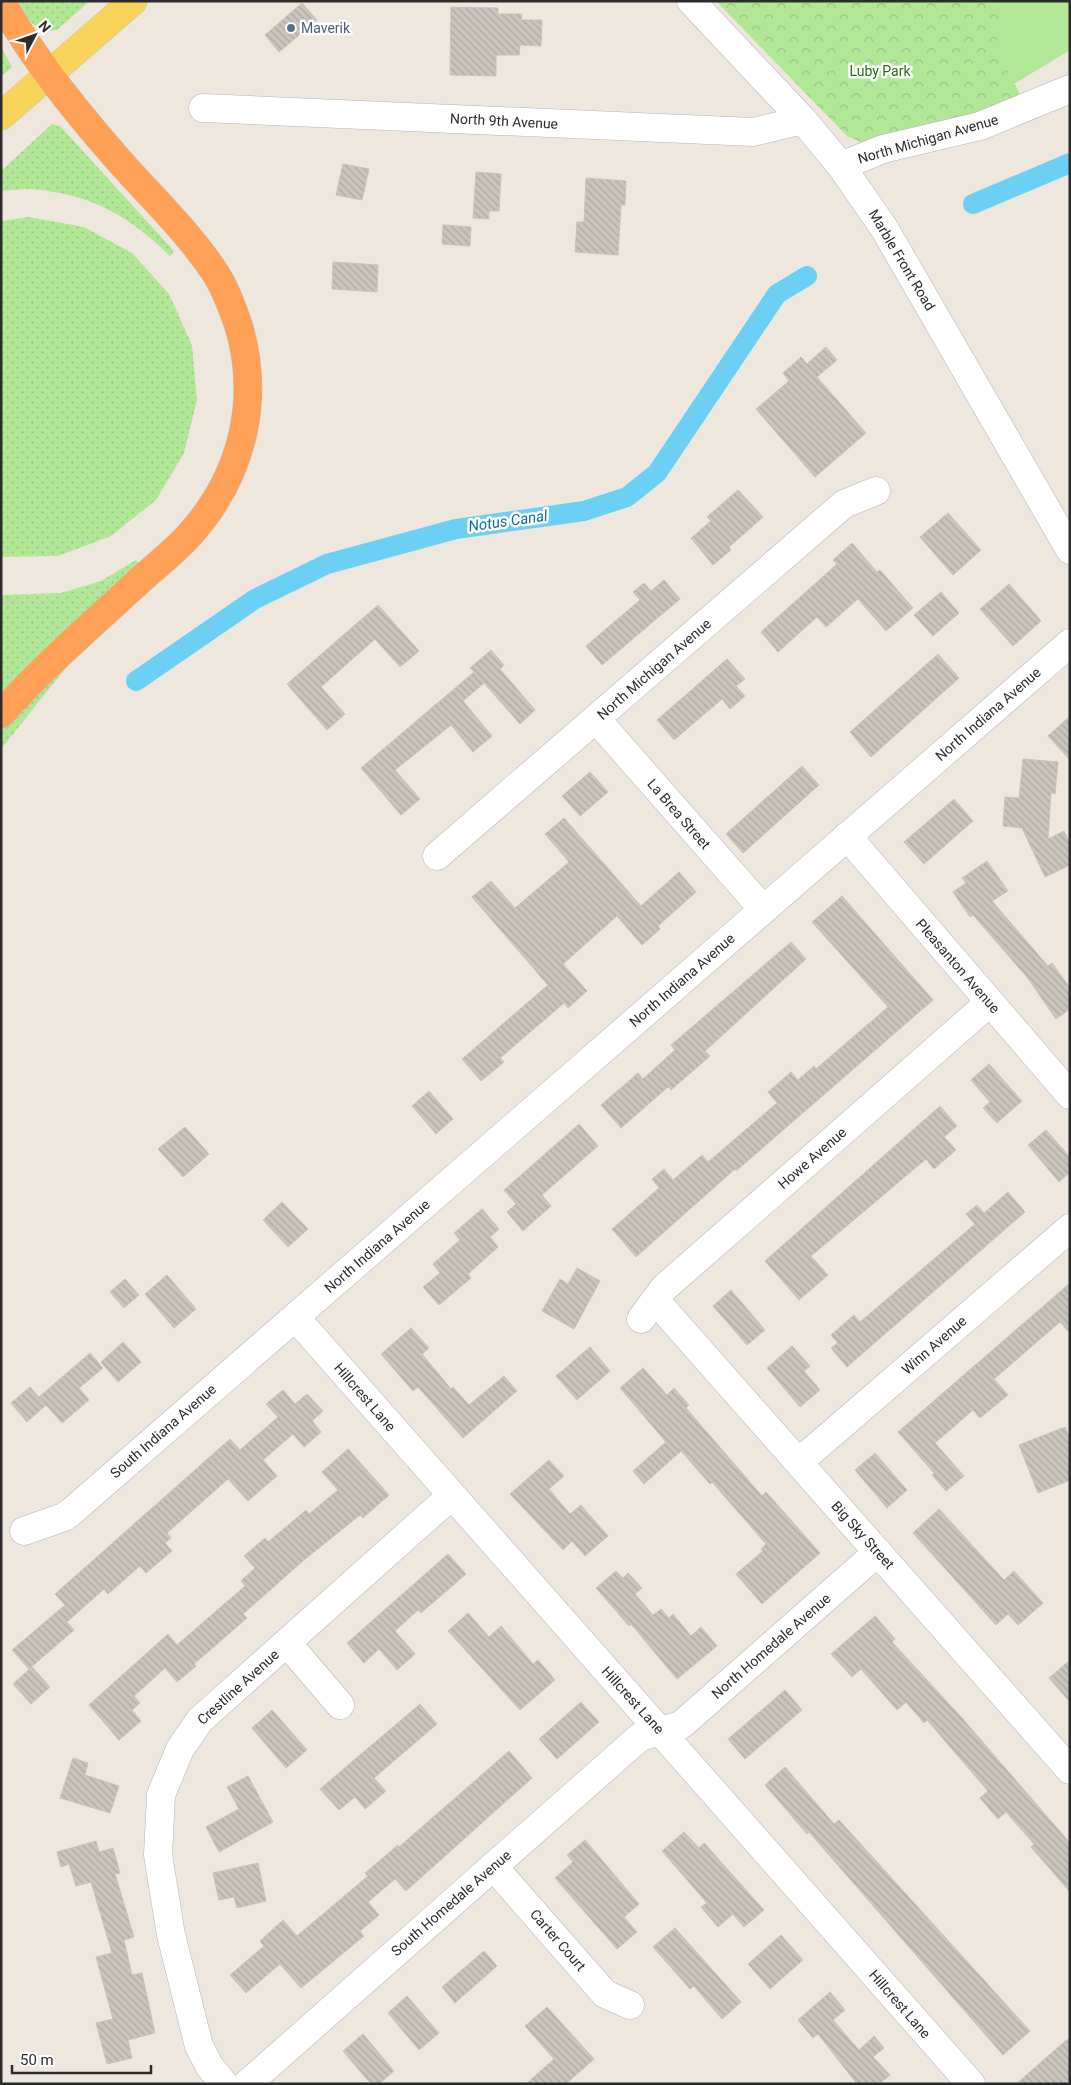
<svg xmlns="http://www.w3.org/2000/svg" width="1071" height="2085" font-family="Roboto,sans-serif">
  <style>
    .grass { fill: url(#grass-dots) }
    .park { fill: url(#park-crowns) }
    .garden { fill: #b2e798 }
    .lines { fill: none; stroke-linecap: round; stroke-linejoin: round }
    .canal { stroke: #6cd0f4; stroke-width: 20 }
    .building { fill: url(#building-back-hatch); stroke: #cac3b7 }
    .minor-casing { stroke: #b2b4c0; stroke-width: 29 }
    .major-casing { stroke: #c8c8c8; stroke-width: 29 }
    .highway-casing { stroke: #c8c8c8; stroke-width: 29 }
    .minor { stroke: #fff; stroke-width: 28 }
    .major { stroke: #f7d35a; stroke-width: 28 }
    .highway { stroke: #ffa057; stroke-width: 28 }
    .service-dot { fill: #5c6f8a; stroke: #fff; stroke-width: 2 }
    .labels { text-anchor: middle; stroke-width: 5; stroke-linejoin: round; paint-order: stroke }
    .service-label { font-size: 14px; fill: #4e5e75; stroke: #fff; text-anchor: start }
    .park-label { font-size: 14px; fill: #296d17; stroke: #fff }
    .street-label { font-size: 14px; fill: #2c2c2c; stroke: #fff }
    .water-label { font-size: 15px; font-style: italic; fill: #076ea4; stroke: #fff }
  </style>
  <defs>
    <pattern id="grass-dots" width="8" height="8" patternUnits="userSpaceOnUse" patternTransform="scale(1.25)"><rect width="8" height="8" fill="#b2e798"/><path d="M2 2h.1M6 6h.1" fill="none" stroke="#99c683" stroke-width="1.8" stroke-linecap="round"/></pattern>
    <pattern id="park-crowns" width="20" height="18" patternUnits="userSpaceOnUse" patternTransform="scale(1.25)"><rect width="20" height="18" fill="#b2e798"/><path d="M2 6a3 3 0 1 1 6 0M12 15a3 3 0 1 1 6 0" fill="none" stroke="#99c683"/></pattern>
    <pattern id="building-back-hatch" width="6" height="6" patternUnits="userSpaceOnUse" patternTransform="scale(1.25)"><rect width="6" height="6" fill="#c9c5bc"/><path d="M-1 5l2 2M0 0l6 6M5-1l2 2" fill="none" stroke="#ada9a2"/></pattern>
  </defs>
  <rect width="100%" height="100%" fill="#eee7de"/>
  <path class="grass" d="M16 1H90L57 30 41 31 24 16Z
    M1 47 12 67 1 77Z
    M52 124 60 126 174 251 170 256C131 218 95 196 40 190 27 188 14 190 1 191V171Z
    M29 217 84 227 132 253 169 294 192 345 197 400 184 453 156 500 111 536 58 556 1 557V221Z
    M136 560 144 570 1 749V595L61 593 101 581Z"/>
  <path class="park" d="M716 1H1070V50L1014 83 1023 100 994 112 863 143 847 136Z"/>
  <path class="garden" d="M999 1H1070V50L1014 84 997 50Z"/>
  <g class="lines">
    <path class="canal" d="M973 204 1070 163
      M136 681 255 599 327 564 456 529 584 511 627 497 657 473 777 294 807 276"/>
  </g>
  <path class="building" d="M302 3 317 20 279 52 265 35Z
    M451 7 498 8V14H522L521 20H542L541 46 520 45 519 55H496V76L450 75Z
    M343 164 369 169 362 200 336 195Z
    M476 172 501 174 499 211H489V219L473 218Z
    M586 178 626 181 625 205H621L618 255 575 252 577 222H584Z
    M443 225 471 227 470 246 442 244Z
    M333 262 378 265 377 292 332 289Z
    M826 347 837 360 817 377 866 433 815 477 756 409 789 381 783 373 801 357 807 364Z
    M738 490 763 517 729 547 731 550 713 565 691 538 711 521 707 517Z
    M948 513 981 550 953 575 920 537Z
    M852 543 877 572 880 570 913 608 886 631 858 599 826 627 817 617 778 652 761 632 837 564 833 560Z
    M664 580 680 599 602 665 586 646 640 600 633 592 644 583 651 591Z
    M1009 584 1041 621 1013 646 980 609Z
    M941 592 959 613 933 636 914 615Z
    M378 605 419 651 400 667 375 639 321 687 345 714 327 730 287 684Z
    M491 650 504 665 500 669 535 710 520 724 484 683 463 701 492 736 473 752 451 725 395 770 420 799 401 815 361 768 474 672 470 668Z
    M938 654 959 678 871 757 850 732Z
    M727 659 745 679 736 686 745 696 730 709 722 699 674 740 657 720Z
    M1070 716V760L1048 736Z
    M1023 759 1058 762 1055 794 1051 793 1048 839 1064 831 1070 844V865L1045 877 1022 828 1003 826 1005 797 1019 798Z
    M802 766 819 785 743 853 726 834Z
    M590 772 608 792 580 816 562 796Z
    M954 799 973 821 924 864 904 842Z
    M564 818 641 906 679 872 696 892 658 926 660 929 642 945 617 916 563 964 587 991 568 1008 564 1003 500 1058 504 1062 481 1081 462 1059 548 985 472 897 491 881 515 908 569 862 545 834Z
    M987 861 1008 891 992 901 1048 966 1052 963 1070 988V1009L1056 1019 1027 977 973 915 970 917 953 892 966 883 962 878Z
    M842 896 933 1000 736 1171 735 1169 636 1257 612 1229 659 1188 652 1179 664 1169 673 1180 702 1155 708 1162 777 1103 768 1092 791 1072 798 1080 814 1066 816 1069 888 1007 812 922Z
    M791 942 806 959 705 1051 710 1056 671 1090 668 1087 621 1128 601 1105 638 1073 643 1079 675 1050 671 1045Z
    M989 1064 1022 1101 997 1123 983 1108 990 1102 971 1080Z
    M429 1091 453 1119 436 1134 412 1106Z
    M940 1106 957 1126 944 1137 956 1150 934 1169 926 1159 811 1256 828 1275 799 1300 765 1261Z
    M579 1124 598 1146 542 1195 551 1206 523 1231 507 1212 516 1204 504 1190Z
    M185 1127 209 1154 183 1177 158 1149Z
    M1046 1130 1070 1157V1172L1059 1182 1028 1145Z
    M1008 1192 1025 1212 847 1367 831 1348 838 1343 831 1335 854 1315 860 1322 975 1224 966 1214 977 1205 984 1213Z
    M282 1202 308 1229 288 1247 263 1220Z
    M482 1209 499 1229 490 1237 498 1247 468 1274 471 1278 439 1305 423 1287 440 1273 433 1264 460 1240 454 1233Z
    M577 1268 600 1281 574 1329 542 1311 560 1279 568 1284Z
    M167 1275 196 1309 174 1328 145 1294Z
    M125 1279 139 1295 124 1308 110 1292Z
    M1070 1283V1333L1060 1322 994 1379 1008 1395 980 1418 973 1410 935 1443 964 1476 946 1491 932 1475 934 1473 898 1432Z
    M731 1290 765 1330 747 1345 713 1306Z
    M411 1328 429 1348 422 1354 451 1389 453 1387 469 1405 504 1376 517 1391 463 1438 418 1387 413 1391 381 1354Z
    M123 1342 141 1362 118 1382 101 1362Z
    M792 1346 810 1366 804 1371 820 1390 800 1407 767 1368Z
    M590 1347 610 1371 577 1400 556 1376Z
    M90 1353 103 1368 79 1388 89 1400 62 1423 39 1397Z
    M643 1368 667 1395 674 1388 689 1405 686 1408 762 1496 766 1492 820 1553 762 1604 736 1574 763 1551 761 1549 766 1544 712 1482 710 1484 681 1451 644 1484 633 1471 666 1442 620 1388Z
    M30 1387 46 1405 27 1422 11 1403Z
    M283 1390 295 1404 307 1394 323 1411 312 1421 321 1432 304 1447 293 1434 263 1460 277 1476 248 1501 228 1479 167 1533 171 1538 165 1543 172 1551 146 1573 140 1566 108 1594 104 1589 67 1622 74 1630 29 1669 12 1650 65 1605 55 1594 230 1439 240 1450 278 1417 266 1404Z
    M1065 1427 1070 1439V1480L1038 1493 1019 1445Z
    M348 1449 389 1495 363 1518 360 1515 304 1560 243 1614 247 1618 194 1664 196 1666 177 1682 165 1668 134 1696 140 1703 132 1710 141 1721 119 1740 89 1705 168 1634 177 1645 245 1586 241 1581 255 1568 244 1556 265 1538 268 1542 306 1510 309 1514 338 1490 322 1472Z
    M875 1453 907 1490 887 1508 855 1470Z
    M549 1460 564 1476 549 1489 570 1514 581 1505 608 1536 585 1556 572 1541 563 1550 510 1494Z
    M939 1509 1004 1580 1014 1571 1043 1603 1018 1625 1008 1614 996 1625 913 1533Z
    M448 1554 466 1574 421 1613 418 1610 395 1631 415 1654 397 1670 379 1649 364 1663 347 1643Z
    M616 1571 623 1578 628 1573 642 1588 635 1594 653 1615 661 1609 669 1618 673 1614 691 1636 701 1627 717 1646 677 1679 631 1624 629 1626 596 1588Z
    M468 1613 489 1637 501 1626 533 1664 538 1660 555 1680 520 1710 448 1631Z
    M875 1616 895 1639 892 1642 962 1718 1070 1843V1892L1031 1847 1034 1844 1006 1812 998 1819 980 1798 988 1791 927 1720 924 1723 906 1702 897 1710 861 1669 852 1677 831 1654Z
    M1070 1660V1702L1049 1678Z
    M32 1667 50 1687 31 1704 13 1684Z
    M785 1690 802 1710 745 1759 728 1739Z
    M581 1702 599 1722 557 1759 539 1739Z
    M420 1704 437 1724 374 1778 386 1791 365 1809 355 1797 339 1810 320 1789Z
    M272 1710 307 1750 286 1768 252 1728Z
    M509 1751 532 1778 406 1891 395 1879 368 1902 379 1915 360 1931 364 1936 301 1988 280 1964 246 1993 230 1975 264 1946 260 1941 283 1920 297 1936 368 1876 365 1873 398 1845 399 1847Z
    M73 1758 88 1763 85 1775 119 1786 110 1813 60 1798Z
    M785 1767 834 1824 839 1820 1030 2031 1003 2055 809 1832 807 1834 765 1785Z
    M248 1776 273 1822 219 1852 206 1827 239 1809 227 1787Z
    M684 1832 699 1848 704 1843 764 1910 744 1927 733 1914 718 1927 701 1907 707 1903 662 1851Z
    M585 1840 639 1904 624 1917 637 1932 617 1949 555 1878 573 1862 567 1855Z
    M96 1841 99 1852 113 1848 120 1873 115 1874 134 1937 124 1940 132 1975 142 1973 155 2033 128 2040 132 2058 107 2064 96 2023 113 2019 96 1957 112 1953 91 1882 76 1886 69 1864 61 1867 57 1852Z
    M258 1863 266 1901 237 1908 234 1897 219 1900 213 1873Z
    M675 1928 741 2002 722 2019 694 1986 690 1989 653 1947Z
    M781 1935 803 1960 770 1989 748 1964Z
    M484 1951 497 1966 455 2003 442 1987Z
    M830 1992 845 2010 833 2020 859 2050 874 2036 884 2048 873 2057 890 2075 879 2084H857L818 2034 813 2038 798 2020Z
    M407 1996 439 2033 419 2050 388 2013Z
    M547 2007 594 2059 566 2084H526L554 2059 525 2026Z
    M363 2034 394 2071 379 2084H371L343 2051Z
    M1070 2037V2079L1065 2084H1016Z"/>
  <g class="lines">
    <g class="minor-casing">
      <path id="minor" d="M691 1 803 120 841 166 884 228 1070 550
        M203 108 753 132 803 120
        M841 166 883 149 980 126 1070 89
        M596 719 763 909
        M847 836 1070 1095
        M437 856 844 504 876 491
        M655 1300 1070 1770
        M295 1317 971 2084
        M641 1319 664 1288 989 1003
        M799 1462 1070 1228
        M24 1531 64 1517 71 1512 1070 643
        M287 1643 340 1705
        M493 1866 605 1994 630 2005
        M224 2084 210 2067 199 2046 171 1935 158 1855 161 1795 180 1749 200 1720 451 1496
        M247 2084 640 1737 681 1725 878 1552"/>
    </g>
    <g class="major-casing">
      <path id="major" d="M1 116 133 1"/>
    </g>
    <g class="highway-casing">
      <path id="highway" d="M1 1C32 57 73 108 115 156 148 194 186 229 214 271 225 287 232 307 238 324 261 398 243 474 192 532 176 551 154 567 136 584 90 626 43 667 1 714"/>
    </g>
    <use href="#minor" class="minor"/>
    <use href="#major" class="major"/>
    <use href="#highway" class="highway"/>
  </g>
  <circle class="service-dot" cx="291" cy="28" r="5"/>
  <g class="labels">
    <g class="service-label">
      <text x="301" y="33">Maverik</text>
    </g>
    <g class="park-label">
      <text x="880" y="76">Luby Park</text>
    </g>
    <g class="street-label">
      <text transform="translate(504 121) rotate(3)" y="5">North 9th Avenue</text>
      <text transform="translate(928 139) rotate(-16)" y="5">North Michigan Avenue</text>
      <text transform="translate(902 260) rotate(59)" y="5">Marble Front Road</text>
      <text transform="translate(654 669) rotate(-41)" y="5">North Michigan Avenue</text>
      <text transform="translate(988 714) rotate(-41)" y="5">North Indiana Avenue</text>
      <text transform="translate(679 814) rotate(49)" y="5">La Brea Street</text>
      <text transform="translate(958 966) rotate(49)" y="5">Pleasanton Avenue</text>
      <text transform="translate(682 980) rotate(-41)" y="5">North Indiana Avenue</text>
      <text transform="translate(812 1158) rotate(-41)" y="5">Howe Avenue</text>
      <text transform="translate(377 1246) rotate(-41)" y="5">North Indiana Avenue</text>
      <text transform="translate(934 1345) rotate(-41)" y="5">Winn Avenue</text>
      <text transform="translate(365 1397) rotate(49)" y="5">Hillcrest Lane</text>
      <text transform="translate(163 1431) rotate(-41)" y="5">South Indiana Avenue</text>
      <text transform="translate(863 1535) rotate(48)" y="5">Big Sky Street</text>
      <text transform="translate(771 1646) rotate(-41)" y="5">North Homedale Avenue</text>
      <text transform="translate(238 1687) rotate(-42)" y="5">Crestline Avenue</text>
      <text transform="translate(633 1700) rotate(48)" y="5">Hillcrest Lane</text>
      <text transform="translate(451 1903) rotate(-41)" y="5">South Homedale Avenue</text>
      <text transform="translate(558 1940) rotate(49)" y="5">Carter Court</text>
      <text transform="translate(900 2004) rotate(49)" y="5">Hillcrest Lane</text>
    </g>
    <g class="water-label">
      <text transform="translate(508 521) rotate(-8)" y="5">Notus Canal</text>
    </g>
  </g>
  <rect width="1071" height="2085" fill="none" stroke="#2c2c2c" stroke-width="5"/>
  <g transform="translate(35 35) rotate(49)" stroke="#ffffff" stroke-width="4" paint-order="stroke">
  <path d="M0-4L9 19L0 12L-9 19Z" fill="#2c2c2c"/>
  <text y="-8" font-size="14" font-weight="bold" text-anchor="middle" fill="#2c2c2c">N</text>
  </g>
  <path d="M12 2065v8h139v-8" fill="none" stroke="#2c2c2c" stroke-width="2.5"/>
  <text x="20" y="2065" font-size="15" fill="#2c2c2c" stroke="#ffffff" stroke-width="4" paint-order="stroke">50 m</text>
</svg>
